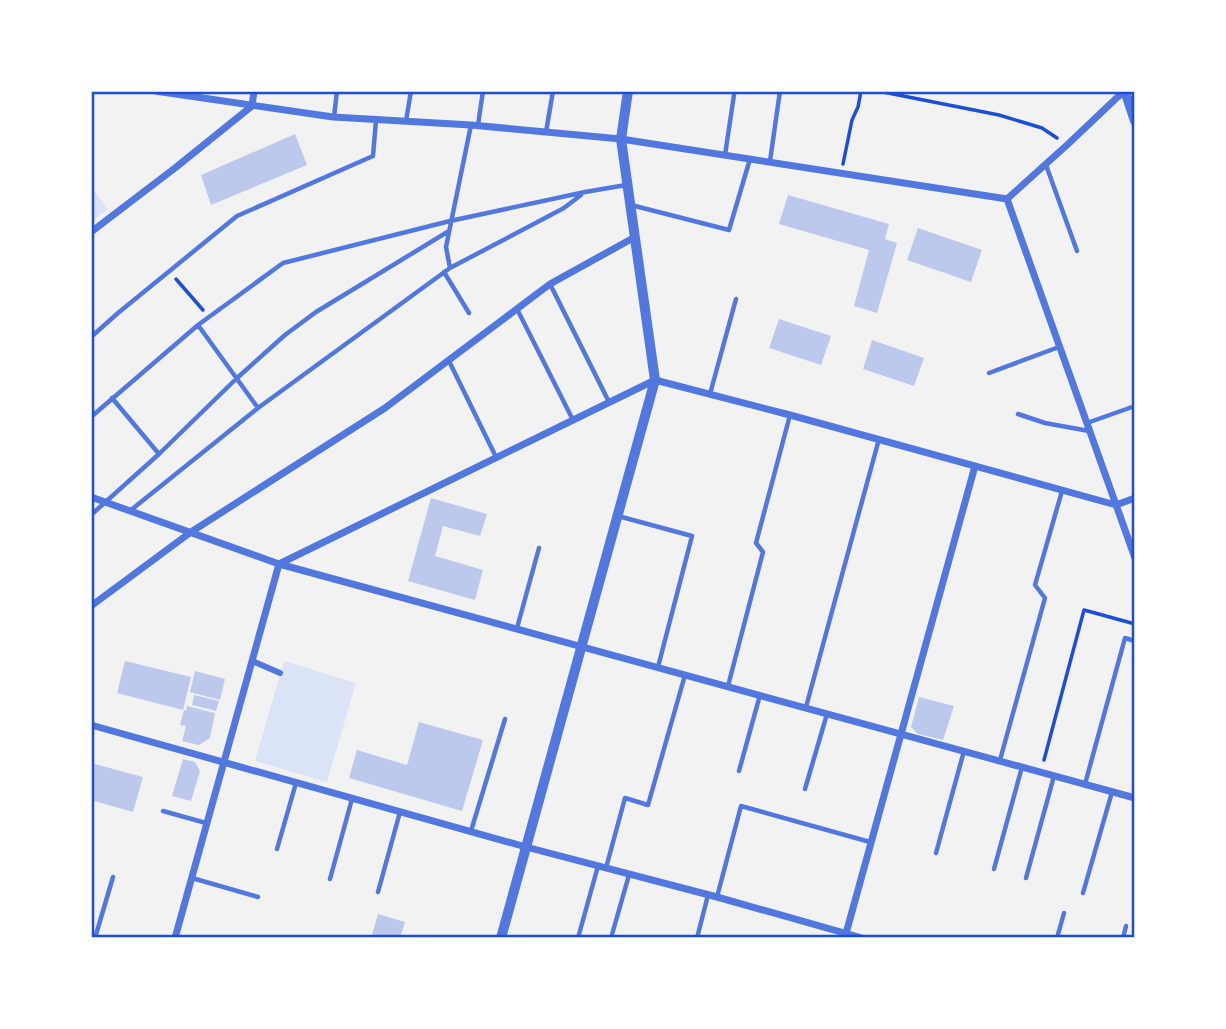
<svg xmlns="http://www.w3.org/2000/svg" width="1226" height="1029" font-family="Karla,sans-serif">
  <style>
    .green { fill: #dbe4f7 }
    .building { fill: #bdc9ec }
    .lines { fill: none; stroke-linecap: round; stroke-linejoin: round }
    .path { stroke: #1d4ed8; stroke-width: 3.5 }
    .service { stroke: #5277de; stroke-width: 4.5 }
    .pedestrian { stroke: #5277de; stroke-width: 6 }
    .minor { stroke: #5277de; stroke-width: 7 }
    .tertiary { stroke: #5277de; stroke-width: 10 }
    .neatline { fill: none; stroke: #1d4ed8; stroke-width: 2.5 }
  </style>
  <rect width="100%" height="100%" fill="#f2f2f2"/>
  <path class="green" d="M91 187 108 209 91 222Z
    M284 661 356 683 327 782 255 761Z"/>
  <path class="building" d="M295 134 307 165 211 205 201 175Z
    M788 195 889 224 885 239 897 243 877 313 854 306 869 250 779 224Z
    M918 228 982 250 971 282 907 260Z
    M779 319 831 336 821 365 769 348Z
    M872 340 924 358 914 386 863 369Z
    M431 498 487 514 480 536 443 526 435 556 483 570 475 600 408 581Z
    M125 661 191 677 183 710 117 693Z
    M195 671 225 679 220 700 190 692Z
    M194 695 219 701 216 711 192 705Z
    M919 697 954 706 943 740 918 734 911 727Z
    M187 706 215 713 210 738 199 745 182 741 186 726 180 725 184 710 186 711Z
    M419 722 483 740 462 811 349 778 357 750 407 765Z
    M183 759 195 762 200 771 191 801 172 796Z
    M91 763 143 777 133 812 91 800Z
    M378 914 405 922 400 938H371Z"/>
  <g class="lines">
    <path class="path" d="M878 91 999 115 1042 128 1057 138
      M843 164 852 120 858 107 861 91
      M176 279 203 310
      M1044 760 1084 610 1135 624"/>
    <path class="service" d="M334 117 337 91
      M406 121 411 91
      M478 125 483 91
      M546 132 553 91
      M725 155 734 95
      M770 161 780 91
      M1046 165 1077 251
      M631 205 729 230 750 159
      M450 268 446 247 471 125
      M444 272 469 313
      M550 284 609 402
      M517 309 573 420
      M198 325 258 408
      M91 337 118 313 237 216 373 156 376 120
      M449 361 496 457
      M989 373 1059 347
      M710 394 736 299
      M112 398 159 454
      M1018 414 1045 423 1089 431
      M91 417 198 325 283 263 450 221 585 192 626 185
      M1087 423 1135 406
      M131 510 258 408 450 268 564 208 581 195
      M91 515 159 454 236 379 285 335 316 312 449 231
      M618 516 692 536 658 667
      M517 628 539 548
      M728 686 763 552 756 543 790 415
      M806 707 879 439
      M1000 760 1045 598 1035 585 1062 491
      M739 771 760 695
      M1085 784 1125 638 1135 641
      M805 789 827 714
      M163 811 206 823
      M471 831 505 719
      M277 849 296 783
      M936 853 964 751
      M606 868 625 798 648 805 685 675
      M994 869 1022 767
      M192 878 258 897
      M1026 878 1054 776
      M330 879 352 799
      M378 892 400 812
      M1083 893 1112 792
      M717 897 741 806 870 842
      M95 938 113 877
      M578 938 598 866
      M611 938 629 875
      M697 938 708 895
      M1057 938 1064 913
      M1123 938 1126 926"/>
    <path class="pedestrian" d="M252 661 280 673"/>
    <path class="minor" d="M155 91 333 117 471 125 621 139 1007 199 1067 145 1124 91
      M1007 199 1135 558
      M91 232 175 168 252 106 254 91
      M91 497 279 564 1135 798
      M91 606 191 532 385 408 550 284 635 237
      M91 725 526 847 717 897 862 938
      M845 937 975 466
      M175 938 279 564 655 380 790 415 1116 505 1135 498"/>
    <path class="tertiary" d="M1125 91 1135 121
      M501 938 655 380 621 139 628 91"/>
  </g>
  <rect width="1226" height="1029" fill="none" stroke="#ffffff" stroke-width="186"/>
  <rect x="93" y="93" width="1040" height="843" class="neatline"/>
</svg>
